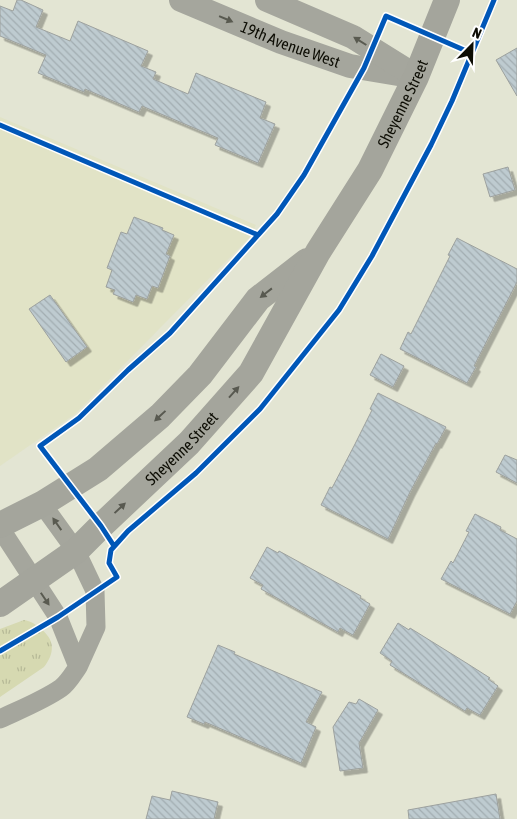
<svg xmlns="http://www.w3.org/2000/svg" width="517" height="819" font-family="'Asap Condensed',sans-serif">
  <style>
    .built { fill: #e1e3c6 }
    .grass { fill: url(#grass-tufts) }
    .building { fill: url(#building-back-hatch); stroke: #9da19e; filter: url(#shadow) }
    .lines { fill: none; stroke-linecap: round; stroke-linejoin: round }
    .minor { stroke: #a5a69d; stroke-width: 19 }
    .tertiary { stroke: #a5a69d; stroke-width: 24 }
    .secondary { stroke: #a4a59c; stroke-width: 26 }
    .cycleway-casing { stroke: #fff; stroke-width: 8 }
    .cycleway { stroke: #0057b8; stroke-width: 5 }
    .oneway { fill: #595a50 }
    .oneway2 { fill: #585950 }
    .labels { text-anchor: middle; stroke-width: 4.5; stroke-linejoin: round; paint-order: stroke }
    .street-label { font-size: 16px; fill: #0d0d04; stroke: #fff }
  </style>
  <defs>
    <pattern id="grass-tufts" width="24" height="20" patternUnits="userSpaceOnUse" patternTransform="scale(1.25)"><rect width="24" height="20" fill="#d6d9b1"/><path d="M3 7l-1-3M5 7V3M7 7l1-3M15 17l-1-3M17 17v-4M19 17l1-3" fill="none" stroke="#b6b997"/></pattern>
    <pattern id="building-back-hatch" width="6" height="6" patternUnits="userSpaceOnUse" patternTransform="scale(1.25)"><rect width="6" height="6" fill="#becbd0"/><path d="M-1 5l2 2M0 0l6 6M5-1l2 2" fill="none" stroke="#a2adb1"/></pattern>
    <filter id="shadow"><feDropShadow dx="4.5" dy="4.5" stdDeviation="0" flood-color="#0004"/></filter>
  </defs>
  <rect width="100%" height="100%" fill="#e3e5d3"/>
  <path class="built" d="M0 117 256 225 249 238 75 414 0 466Z"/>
  <path class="grass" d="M24 620C31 621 35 624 41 629 55 640 55 653 44 667L0 697V629Z"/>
  <path class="building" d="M17 0H21L43 10 36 27 70 41 78 21 148 51 141 66 156 72 153 79 188 94 196 73 266 102 260 118 275 124 258 163 215 145 218 138 142 106 139 112 85 89 84 92 38 73 46 55 0 36V6L13 11Z
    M517 48V96L496 60Z
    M508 167 515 190 490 197 483 174Z
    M134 217 163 228 162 230 174 235 166 254 170 256 158 288 152 286 147 299 136 295 133 302 113 294 115 290 106 287 112 270 107 268 121 232 127 234Z
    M457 238 517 269V282L474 366 476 367 467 383 400 349 408 332 411 334 450 256 448 255Z
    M50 295 87 347 66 362 29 309Z
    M381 354 404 366 393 387 370 375Z
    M378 393 446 427 437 444 436 443 410 492 388 539 321 505 330 487 332 488 354 446 372 410 370 409Z
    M505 455 517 460V483L496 472Z
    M475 514 501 527 500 530 517 539V601L510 614 441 579 451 561 453 563 469 532 466 531Z
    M267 547 278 553 279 551 361 596 360 598 370 604 353 635 340 628 338 632 261 589 263 585 250 578Z
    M398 623 409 630 410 628 468 664 490 678 488 679 498 686 480 715 467 708 465 711 390 665 392 661 380 653Z
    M218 645 235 652 234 654 322 692 306 722 316 727 301 763 205 722 204 724 187 717Z
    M359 699 378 710 359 743 363 768 340 771 333 727 349 702 356 704Z
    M172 791 218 802 214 819H146L152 796 170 800Z
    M496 794 500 819H409L408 810Z"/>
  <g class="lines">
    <path class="minor" d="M0 528 58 617 78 667 96 627 95 591 76 551 42 504
      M0 719C19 710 44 700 61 688 68 683 73 674 78 667"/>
    <g class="tertiary">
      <path id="s1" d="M181 0 281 42 350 66 416 77"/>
      <path d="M267 0 353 37 406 70"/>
    </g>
    <g class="secondary">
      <path d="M0 525 42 504 98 469 160 416 200 375 258 299 307 261"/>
      <path id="s2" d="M0 604 76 551 101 526 189 443 251 373 318 252 370 170 416 77 447 0"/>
    </g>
    <g class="cycleway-casing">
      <path id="cycleway" d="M0 125 258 235
        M114 546 101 526 40 446 79 418 128 370 170 333 277 214 304 175 364 68 386 16 471 53
        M0 651 58 617 117 577 109 563 111 550 128 531 196 473 260 409 339 310 372 256 431 145 452 101 494 0"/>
    </g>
    <use href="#cycleway" class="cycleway"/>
  </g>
  <defs><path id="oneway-solid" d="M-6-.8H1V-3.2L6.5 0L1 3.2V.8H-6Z" transform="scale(1.25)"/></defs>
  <g class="oneway">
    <use href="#oneway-solid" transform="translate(226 19) rotate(23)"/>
    <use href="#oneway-solid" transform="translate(360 41) rotate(-148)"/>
    <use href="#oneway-solid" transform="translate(57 524) rotate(-125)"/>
    <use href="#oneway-solid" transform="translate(45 599) rotate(56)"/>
  </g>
  <g class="oneway2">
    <use href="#oneway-solid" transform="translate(266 293) rotate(142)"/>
    <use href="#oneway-solid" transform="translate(234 392) rotate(-48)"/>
    <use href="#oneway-solid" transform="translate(160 416) rotate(137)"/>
    <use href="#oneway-solid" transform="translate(120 508) rotate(-43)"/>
  </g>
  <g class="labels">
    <g class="street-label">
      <text dy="6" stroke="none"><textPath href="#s1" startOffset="118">19th Avenue West</textPath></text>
      <text dy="6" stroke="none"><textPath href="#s2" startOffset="652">Sheyenne Street</textPath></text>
      <text dy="6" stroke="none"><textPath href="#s2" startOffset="240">Sheyenne Street</textPath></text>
    </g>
  </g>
  <g transform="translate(472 45) rotate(23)" stroke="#ffffff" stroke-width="4" paint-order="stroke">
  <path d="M0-4L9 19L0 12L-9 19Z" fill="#0d0d04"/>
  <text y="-8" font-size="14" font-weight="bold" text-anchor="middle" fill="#0d0d04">N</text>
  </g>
</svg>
